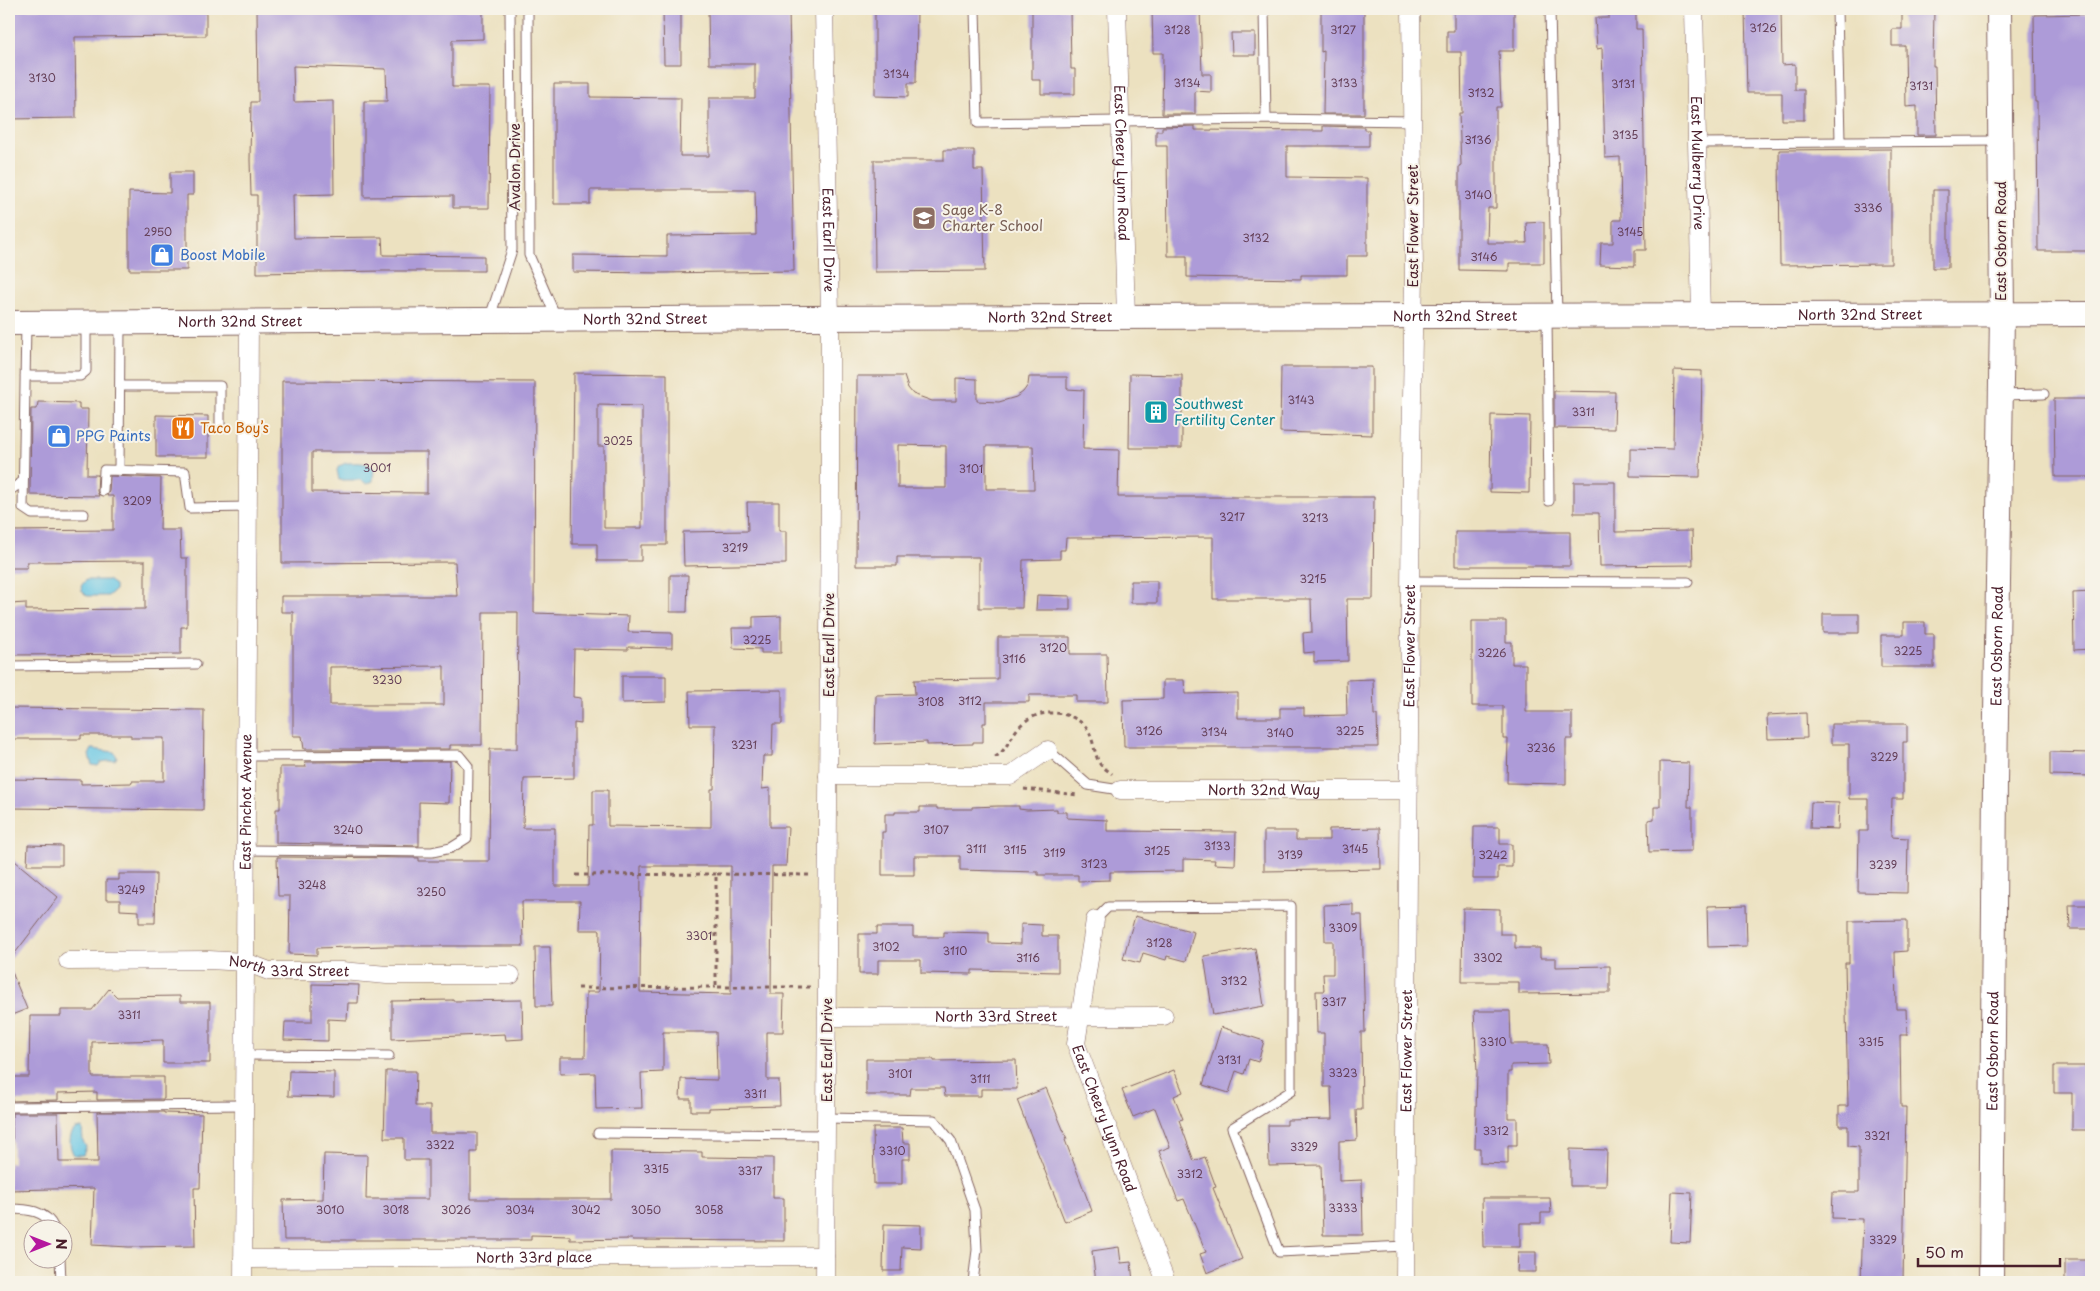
<svg xmlns="http://www.w3.org/2000/svg" width="2100" height="1291" font-family="'Playpen Sans',sans-serif">
  <style>
    .water { fill: #66c6e4; stroke: #587288 }
    .building { fill: #ad9bd8; fill-rule: evenodd }
    .lines { fill: none; stroke-linecap: round; stroke-linejoin: round }
    .lane-casing { stroke: #83635f; stroke-width: 11 }
    .street-casing { stroke: #83635f; stroke-width: 19 }
    .secondary-casing { stroke: #83635f; stroke-width: 26 }
    .path { stroke: #83635f; stroke-width: 3; stroke-dasharray: 4 4; stroke-linecap: butt }
    .lane { stroke: #fff; stroke-width: 9 }
    .street { stroke: #fff; stroke-width: 18 }
    .secondary { stroke: #fff; stroke-width: 24 }
    .labels { text-anchor: middle; stroke-width: 4; stroke-linejoin: round; paint-order: stroke }
    .number-label { font-size: 11px; fill: #633e56 }
    .street-label { font-size: 14px; fill: #4a1f2b; stroke: #f7f3e8 }
    .education-label { font-size: 14px; fill: #785e54; stroke: #f7f3e8; text-anchor: start }
    .shop-label { font-size: 14px; fill: #366cbe; stroke: #f7f3e8; text-anchor: start }
    .culture-label { font-size: 14px; fill: #0d838f; stroke: #f7f3e8; text-anchor: start }
    .food-label { font-size: 14px; fill: #c56008; stroke: #f7f3e8; text-anchor: start }
  </style>
  <rect width="100%" height="100%" fill="#f7f3e8"/>
  <filter id="ink" filterUnits="userSpaceOnUse"><feTurbulence type="fractalNoise" baseFrequency=".02" numOctaves="2"/><feDisplacementMap in="SourceGraphic" scale="10" xChannelSelector="R" yChannelSelector="G"/><feConvolveMatrix kernelMatrix="1 2 1 2 8 2 1 2 1" color-interpolation-filters="sRGB"/></filter>
  <filter id="wash" filterUnits="userSpaceOnUse"><feTurbulence type="fractalNoise" baseFrequency=".0096" numOctaves="4" result="noise"/><feDisplacementMap in="SourceGraphic" scale="20" xChannelSelector="R" yChannelSelector="G"/><feGaussianBlur stdDeviation="1.12" result="paint"/><feColorMatrix in="noise" values="0 0 0 0 0 0 0 0 0 0 0 0 0 0 0 0 0 1.4 0 .05"/><feComposite in="paint" operator="in"/></filter>
  <g filter="url(#wash)">
    <rect width="100%" height="100%" fill="#ece1c0"/>
    <path class="water" d="M346 463C356 463 367 461 374 469L373 481 367 484 361 480H339L337 470 339 466Z
      M86 580H108L115 585V590L108 596H87L82 591 81 586Z
      M92 749 114 752 117 757 115 760 101 762 98 766 92 765 89 755Z
      M82 1128 83 1141 86 1147 83 1155H74C69 1147 68 1136 75 1129Z"/>
    <g id="blocks">
      <path class="building" d="M9 9H206V36L75 37 76 118 9 119Z
        M257 9H483V39L452 40V87H490L489 208H453V196L364 197V101H387L386 69 293 66 294 102 333 101 334 194 293 195 294 238 382 237 383 255 484 256V271H383L257 273V195H251L250 160 251 102H258Z
        M663 9H681V64H664Z
        M708 9H789L794 271 662 273 573 272V255L667 256V236L756 235 755 190H590V204H554V84H590V97L681 98 680 156H709V98H755V64H709Z
        M875 9H917L916 83H908V97L875 96Z
        M1032 9H1070L1071 69H1075V94H1041V80H1032Z
        M1152 9H1200L1202 74H1211V92L1195 91V114H1162L1163 53H1153Z
        M1321 9H1364V114H1323L1324 51 1321 52Z
        M1454 9H1514V51H1499L1501 107H1496V208H1488L1487 243H1527L1526 223 1544 222V263H1509V271L1459 270V166L1461 165 1459 113H1462L1461 52H1447V31H1454Z
        M1609 9H1636V29H1642L1646 250H1635V266L1600 265 1601 243H1613V220H1621L1620 157 1605 158 1602 48 1597 49 1595 18H1609Z
        M1902 9H1934L1933 66H1935L1936 135H1917V106L1906 107 1905 46H1892V29H1902Z
        M1781 10 1782 65 1795 64V90H1804V120H1782V93H1747L1745 11Z
        M2091 14V251H2038L2037 102H2035L2034 15Z
        M1231 33H1255V55H1232Z
        M1195 126V130L1323 131V126L1364 127V130H1369V146H1287V177L1367 178V256H1347V275H1301V279L1187 277V256H1168L1167 146H1156V131H1162V127Z
        M1891 149V264L1780 265 1779 150Z
        M944 150H974V170H983L985 271 875 272 874 160H944Z
        M170 172H193V195H187V270H129V192L170 193Z
        M1933 190H1948V268H1933Z
        M1281 367H1372V435L1280 432Z
        M1674 370 1702 371 1700 477 1630 476V448L1673 449Z
        M574 373 667 374V545H641V561H597V544H572ZM598 405 642 406V528H604V446H598Z
        M1130 374 1182 375V448H1129Z
        M857 376H904L908 388 913 394 932 401H956V378L977 379V401L999 402 1016 397 1023 392 1028 385 1029 377H1067V389L1084 390 1083 449 1119 450 1118 497H1374L1373 599H1347L1348 661 1314 662V652L1304 653 1303 633 1312 632 1311 599H1213V537L1066 538 1065 550H1060V559L1023 560 1022 608H979V557H897V566H856ZM898 445 946 446V488H898ZM986 446H1033L1034 489H986Z
        M282 381 535 382 534 613 629 616 628 632 672 633V648L628 647V650L574 649 573 697 581 698V724L574 723V778L524 779 523 828H555V886H588L589 825H593V790H608V826L711 827V789H714L715 725H690L689 691 782 690V724H773L772 756H763L762 789 770 788V827H788L786 866H772L771 994H784L783 1032H767V1080H779L780 1106 709 1108V1111H691V1099H680L681 1079 717 1080 716 1032H663V1072L641 1073 642 1108 596 1109 595 1073 560 1074V1057H585L586 992H599L600 930H579L580 901H522L523 946H384L317 948V955L289 954 290 896H278L277 857 419 858V861H489L490 749H517L518 612H483L482 745H450V749H304L302 736H293V612H281V596H457L455 562 282 563ZM312 452H427V493L312 492ZM444 666V705H330V667ZM641 866H731V994L640 992Z
        M1554 391 1615 392 1614 429 1554 428Z
        M2054 399H2091V477H2055Z
        M38 402 79 403V409H88L87 475H98L97 491 99 496 30 495 31 409H37Z
        M156 415 208 416V457H156Z
        M1491 415 1530 416 1529 493 1490 492Z
        M110 476 161 478 160 530H180L181 558H187V627H181V654L9 655V604L26 603V610L145 609V561L27 562V568H9V531L113 530V496H107L109 491Z
        M1574 482H1615V532L1692 531 1693 565 1600 566 1599 513H1574Z
        M747 502H779V531H786V564L684 566 683 532 748 531Z
        M1455 532H1570V566H1455Z
        M670 575H688L687 612H670Z
        M1131 581H1157V603H1131Z
        M2091 592V649L2074 650 2073 593Z
        M1037 595 1070 596V610H1036Z
        M1823 614H1859V633H1823Z
        M781 616V653H761V649L733 648 732 628H753V617Z
        M1472 621H1506V642H1512V664H1526V712H1572V739H1566V784L1507 783 1508 739H1503V706H1472Z
        M1904 622H1925V634H1934V667H1881V635H1904Z
        M998 637H1070V654H1107L1108 702H1076V695H1029V702H986V723H983V742H973V744L927 745V742L875 744 876 695 915 694 914 680 998 679Z
        M622 676H666V702L622 703Z
        M1373 679 1374 715H1377L1378 747H1124L1123 700 1163 699V680H1184L1185 694 1238 693V718H1280V708H1304V716L1347 715 1346 680Z
        M9 708 204 710 203 810 9 808V779L81 780V784L132 783V781H164V738H131V735H81V739H9Z
        M1806 713 1807 738 1768 739 1767 715Z
        M1831 724H1907V742H1903V799H1892L1891 837 1908 838 1907 893 1858 892 1859 831H1868V799H1849V744H1831Z
        M2050 752 2091 753V776L2050 775Z
        M450 761 449 803 419 802V846L276 843V809H280V767H306L305 762Z
        M1660 762 1689 763 1688 807H1692V851L1649 852 1648 820 1654 819V807H1660Z
        M1811 802 1839 803 1838 829 1810 828Z
        M998 806H1019V809L1027 810 1057 809V812H1067V818L1107 820V831L1236 832 1235 865 1214 864 1215 860 1183 859V871L1110 872V880L1078 881V875H1038V872L960 870V856H914V875H882V832H885V814H895V812H920V807H937V809H972V807Z
        M1474 827H1500V844H1512V867H1498V879H1473Z
        M1380 828 1381 869 1264 871V831H1296V840H1329V829Z
        M28 845 62 846V865H27Z
        M9 856 58 897 9 961Z
        M119 874H156L155 923H139V911L120 910V900H106V880H119Z
        M1353 904V915H1362L1365 1032H1361L1362 1110H1356L1357 1140 1339 1141V1181L1362 1180 1363 1235H1323L1321 1165 1269 1166 1268 1125H1287V1120L1332 1119 1331 1087H1324V1033H1317L1316 991H1324L1323 974H1333V941H1325L1324 905Z
        M1746 905 1747 946 1708 947 1707 906Z
        M2069 905H2091V929H2070Z
        M1463 908 1500 909V934H1515V948H1540V958H1556V967L1610 966V993L1519 994V982H1462Z
        M1135 916 1194 932 1186 961 1167 956 1166 960 1143 953 1140 963 1123 959Z
        M1907 920V951L1895 952 1896 1009H1906L1907 1035H1900L1901 1107H1906L1903 1282H1861L1863 1219 1832 1218 1833 1192H1859V1147L1848 1146V1126H1839V1106H1848L1845 963H1849V921Z
        M1021 924 1042 925V936H1058V972L972 970V974L921 973V960H878V974H859V934H877V927H913V937H944V932L989 933V943L1021 944Z
        M535 947H550L552 1006H536Z
        M1255 948 1264 1006 1213 1015 1204 956Z
        M9 965 27 1009 9 1016Z
        M312 984 359 985 358 1003H348L347 1020 328 1019V1041L284 1040 285 1022H312Z
        M109 989 117 997 180 996V1002H210V1063H163V1040L92 1042V1077H164V1099L97 1100V1092L58 1093V1100L12 1101V1093H9V1077H29L30 1016H61V1010H92Z
        M453 1000V1001L522 1000 523 1039 506 1040 505 1034 392 1039V1001Z
        M1474 1011H1510L1511 1044H1548L1549 1064 1511 1065V1072H1508V1118H1517V1145H1508V1164L1480 1163V1148H1475L1477 1072Z
        M1221 1027 1264 1041 1258 1062 1249 1059 1244 1074 1236 1071 1229 1093 1203 1085Z
        M866 1059H934V1061L1016 1060 1017 1089H981V1096H945L944 1088H911L910 1095H866Z
        M2054 1066H2091V1130H2072V1093H2054Z
        M1174 1070 1183 1092 1174 1096 1183 1119 1179 1120 1194 1161 1205 1157 1216 1187 1213 1188 1242 1259 1207 1273 1200 1254 1206 1252 1184 1199 1178 1201 1159 1151 1170 1147 1155 1108 1133 1117 1122 1090Z
        M289 1071 334 1072V1097L288 1096Z
        M386 1071H416L415 1106H430V1133H477V1152H471V1199H611V1151L702 1152V1157L773 1158V1198H784V1241L632 1240V1239L570 1240V1236L531 1235V1240H284L283 1200 323 1199 324 1154 367 1155 366 1199H428V1160H404V1138H384Z
        M1046 1088 1067 1139 1065 1140 1092 1211 1065 1222 1017 1100Z
        M97 1112H164V1113L202 1114 200 1188H194L195 1246 129 1247 92 1245 94 1188 9 1190V1163H13L12 1113H58L59 1162H98Z
        M873 1128H902L903 1143H910V1159H902V1184H874Z
        M1570 1149 1607 1150 1606 1186H1570Z
        M1672 1192 1692 1193 1690 1243 1670 1242Z
        M1482 1198H1550L1551 1213H1541V1223H1520V1247H1483Z
        M884 1224 921 1225V1248L902 1247 901 1271H883Z
        M1119 1247 1121 1263 1131 1262 1133 1282H1096L1092 1251Z
        M1518 1252H1536V1272H1517Z
        M2065 1260H2091V1282H2065Z"/>
    </g>
  </g>
  <g filter="url(#ink)">
    <use href="#blocks" fill-opacity="0" stroke="#83635f" stroke-width="1"/>
    <g class="lines">
      <g class="lane-casing">
        <path id="lane" d="M528 9 529 255 556 317
          M975 9 978 123 1266 119 1413 121
          M1264 9 1266 119
          M1550 9 1557 316
          M1837 9 1840 141
          M1697 143 2000 141
          M1547 316 1549 501
          M490 317 512 250 510 9
          M26 323 23 508 32 514H84
          M25 376H80L86 371V322
          M120 386H220V427
          M2001 395 2044 394
          M119 471 120 323
          M9 491 22 482
          M103 491 104 470 185 472 190 508 248 507
          M1410 581 1688 582
          M9 666 196 664
          M1048 750 1088 785 1120 790
          M246 850 432 852 451 848 467 838 468 766 459 755 247 756
          M1095 920 1108 907 1291 906V1091L1232 1128 1279 1252 1405 1246
          M245 1055 389 1056
          M9 1107 244 1105
          M826 1118 934 1120 951 1141 975 1210 977 1250 973 1282
          M598 1133 826 1135
          M9 1209C27 1209 46 1210 54 1228
          M60 1258 61 1282"/>
      </g>
      <g class="street-casing">
        <g id="street">
          <path id="s1" d="M824 9 830 318V489L825 1282"/>
          <path id="s2" d="M1117 9 1126 317"/>
          <path id="s3" d="M1694 9 1701 316"/>
          <path d="M828 776H1010L1048 750"/>
          <path id="s4" d="M1120 790H1408"/>
          <path id="s5" d="M1095 920 1076 1044 1166 1282"/>
          <path id="s6" d="M68 961 209 960 245 962 269 971H342L387 975H511"/>
          <path id="s7" d="M827 1017 1164 1016"/>
          <path id="s8" d="M243 1259 825 1256"/>
          <path id="s9" d="M243 1282 249 321"/>
          <path id="s10" d="M1405 1282 1411 461 1414 271 1411 9"/>
        </g>
      </g>
      <g class="secondary-casing">
        <g id="secondary">
          <path id="s11" d="M9 323 808 318 2091 314"/>
          <path id="s12" d="M1991 1282 1995 782 2002 315 1999 9"/>
        </g>
      </g>
      <path class="path" d="M995 757C1009 750 1011 730 1027 720 1044 709 1069 711 1084 725 1094 734 1093 753 1100 764 1103 768 1109 771 1112 774
        M1024 789 1078 795
        M576 875 716 874
        M810 987H716V874L810 875
        M578 988 716 987"/>
      <use href="#lane" class="lane"/>
      <use href="#street" class="street"/>
      <use href="#secondary" class="secondary"/>
    </g>
  </g>
  <defs>
    <g id="school-square" transform="scale(1.25)"><rect x="-9" y="-9" width="18" height="18" rx="4" fill="#8d6e63" stroke="#f7f3e8"/><path d="M0-5L7-2L0 1L-7-2ZM-4 1L0 2.5L4 1V4Q0 6-4 4Z" fill="#fff"/></g>
    <g id="shop-square" transform="scale(1.25)"><rect x="-9" y="-9" width="18" height="18" rx="4" fill="#3f7fe0" stroke="#f7f3e8"/><path d="M-5-2.5h2.3a2.7 3.5 0 0 1 5.4 0H5L5.5 6h-11ZM-1.5-2.5h3a1.5 2.3 0 0 0-3 0Z" fill="#fff"/></g>
    <g id="building-square" transform="scale(1.25)"><rect x="-9" y="-9" width="18" height="18" rx="4" fill="#0f9aa8" stroke="#f7f3e8"/><path d="M-4-6H4V6H1V3H-1V6H-4ZM-2.5-4.3h1.7v1.8h-1.7ZM.8-4.3h1.7v1.8H.8ZM-2.5-1h1.7V.8h-1.7ZM.8-1h1.7V.8H.8Z" fill="#fff"/></g>
    <g id="restaurant-square" transform="scale(1.25)"><rect x="-9" y="-9" width="18" height="18" rx="4" fill="#e8710a" stroke="#f7f3e8"/><path d="M-5-6h1v4h1v-4h1v4h1v-4h1v5L-1.5 .5V6h-2V.5L-5-1ZM5-6V6H3V1.5H1.5Q1.5-4 5-6Z" fill="#fff"/></g>
  </defs>
  <g fill-rule="evenodd">
    <use href="#school-square" x="924" y="218"/>
    <use href="#shop-square" x="162" y="255"/>
    <use href="#building-square" x="1156" y="412"/>
    <use href="#restaurant-square" x="183" y="428"/>
    <use href="#shop-square" x="59" y="436"/>
  </g>
  <g class="labels">
    <g class="number-label">
      <text x="1763" y="32">3126</text>
      <text x="1177" y="34">3128</text>
      <text x="1343" y="34">3127</text>
      <text x="896" y="78">3134</text>
      <text x="42" y="82">3130</text>
      <text x="1187" y="87">3134</text>
      <text x="1344" y="87">3133</text>
      <text x="1623" y="88">3131</text>
      <text x="1921" y="90">3131</text>
      <text x="1481" y="97">3132</text>
      <text x="1625" y="139">3135</text>
      <text x="1478" y="144">3136</text>
      <text x="1478" y="199">3140</text>
      <text x="1868" y="212">3336</text>
      <text x="158" y="236">2950</text>
      <text x="1630" y="236">3145</text>
      <text x="1256" y="242">3132</text>
      <text x="1484" y="261">3146</text>
      <text x="1301" y="404">3143</text>
      <text x="1583" y="416">3311</text>
      <text x="618" y="445">3025</text>
      <text x="377" y="472">3001</text>
      <text x="971" y="473">3101</text>
      <text x="137" y="505">3209</text>
      <text x="1232" y="521">3217</text>
      <text x="1315" y="522">3213</text>
      <text x="735" y="552">3219</text>
      <text x="1313" y="583">3215</text>
      <text x="757" y="644">3225</text>
      <text x="1053" y="652">3120</text>
      <text x="1908" y="655">3225</text>
      <text x="1492" y="657">3226</text>
      <text x="1014" y="663">3116</text>
      <text x="387" y="684">3230</text>
      <text x="970" y="705">3112</text>
      <text x="931" y="706">3108</text>
      <text x="1149" y="735">3126</text>
      <text x="1350" y="735">3225</text>
      <text x="1214" y="736">3134</text>
      <text x="1280" y="737">3140</text>
      <text x="744" y="749">3231</text>
      <text x="1541" y="752">3236</text>
      <text x="1884" y="761">3229</text>
      <text x="348" y="834">3240</text>
      <text x="936" y="834">3107</text>
      <text x="1217" y="850">3133</text>
      <text x="976" y="853">3111</text>
      <text x="1355" y="853">3145</text>
      <text x="1015" y="854">3115</text>
      <text x="1157" y="855">3125</text>
      <text x="1054" y="857">3119</text>
      <text x="1290" y="859">3139</text>
      <text x="1493" y="859">3242</text>
      <text x="1094" y="868">3123</text>
      <text x="1883" y="869">3239</text>
      <text x="312" y="889">3248</text>
      <text x="131" y="894">3249</text>
      <text x="431" y="896">3250</text>
      <text x="1343" y="932">3309</text>
      <text x="699" y="940">3301</text>
      <text x="1159" y="947">3128</text>
      <text x="886" y="951">3102</text>
      <text x="955" y="955">3110</text>
      <text x="1028" y="962">3116</text>
      <text x="1488" y="962">3302</text>
      <text x="1234" y="985">3132</text>
      <text x="1334" y="1006">3317</text>
      <text x="129" y="1019">3311</text>
      <text x="1493" y="1046">3310</text>
      <text x="1871" y="1046">3315</text>
      <text x="1229" y="1064">3131</text>
      <text x="1343" y="1077">3323</text>
      <text x="900" y="1078">3101</text>
      <text x="980" y="1083">3111</text>
      <text x="755" y="1098">3311</text>
      <text x="1496" y="1135">3312</text>
      <text x="1877" y="1140">3321</text>
      <text x="440" y="1149">3322</text>
      <text x="1304" y="1151">3329</text>
      <text x="892" y="1155">3310</text>
      <text x="656" y="1173">3315</text>
      <text x="750" y="1175">3317</text>
      <text x="1190" y="1178">3312</text>
      <text x="1343" y="1212">3333</text>
      <text x="330" y="1214">3010</text>
      <text x="396" y="1214">3018</text>
      <text x="456" y="1214">3026</text>
      <text x="520" y="1214">3034</text>
      <text x="586" y="1214">3042</text>
      <text x="646" y="1214">3050</text>
      <text x="709" y="1214">3058</text>
      <text x="1883" y="1244">3329</text>
    </g>
    <g class="street-label">
      <text dy="5" stroke="none"><textPath href="#s3" startOffset="154">East Mulberry Drive</textPath></text>
      <text dy="5" stroke="none"><textPath href="#s2" startOffset="154">East Cheery Lynn Road</textPath></text>
      <text transform="translate(515 167) rotate(-90)" y="5">Avalon Drive</text>
      <text transform="translate(1413 226) rotate(-90)" y="5">East Flower Street</text>
      <text dy="5" stroke="none"><textPath href="#s1" startOffset="231">East Earll Drive</textPath></text>
      <text transform="translate(2001 241) rotate(-90)" y="5">East Osborn Road</text>
      <text dy="5" stroke="none"><textPath href="#s11" startOffset="1851">North 32nd Street</textPath></text>
      <text dy="5" stroke="none"><textPath href="#s11" startOffset="1446">North 32nd Street</textPath></text>
      <text dy="5" stroke="none"><textPath href="#s11" startOffset="1041">North 32nd Street</textPath></text>
      <text dy="5" stroke="none"><textPath href="#s11" startOffset="636">North 32nd Street</textPath></text>
      <text dy="5" stroke="none"><textPath href="#s11" startOffset="231">North 32nd Street</textPath></text>
      <text transform="translate(829 645) rotate(-90)" y="5">East Earll Drive</text>
      <text dy="5" stroke="none"><textPath href="#s10" startOffset="636">East Flower Street</textPath></text>
      <text dy="5" stroke="none"><textPath href="#s12" startOffset="636">East Osborn Road</textPath></text>
      <text dy="5" stroke="none"><textPath href="#s4" startOffset="144">North 32nd Way</textPath></text>
      <text dy="5" stroke="none"><textPath href="#s9" startOffset="480">East Pinchot Avenue</textPath></text>
      <text dy="5" stroke="none"><textPath href="#s6" startOffset="222">North 33rd Street</textPath></text>
      <text dy="5" stroke="none"><textPath href="#s7" startOffset="169">North 33rd Street</textPath></text>
      <text transform="translate(827 1050) rotate(-90)" y="5">East Earll Drive</text>
      <text dy="5" stroke="none"><textPath href="#s10" startOffset="231">East Flower Street</textPath></text>
      <text dy="5" stroke="none"><textPath href="#s12" startOffset="231">East Osborn Road</textPath></text>
      <text dy="5" stroke="none"><textPath href="#s5" startOffset="205">East Cheery Lynn Road</textPath></text>
      <text dy="5" stroke="none"><textPath href="#s8" startOffset="291">North 33rd place</textPath></text>
    </g>
    <g class="education-label">
      <text x="942" y="215">Sage K-8<tspan x="942" dy="16">Charter School</tspan></text>
    </g>
    <g class="shop-label">
      <text x="180" y="260">Boost Mobile</text>
      <text x="76" y="441">PPG Paints</text>
    </g>
    <g class="culture-label">
      <text x="1174" y="409">Southwest<tspan x="1174" dy="16">Fertility Center</tspan></text>
    </g>
    <g class="food-label">
      <text x="200" y="433">Taco Boy’s</text>
    </g>
  </g>
  <rect width="2100" height="1291" fill="none" stroke="#f7f3e8" stroke-width="30"/>
  <g transform="translate(48 1244) rotate(90)"><circle r="24" fill="#f7f3e8" stroke="#b29e9c"/>
  <path d="M0-4L9 19L0 12L-9 19Z" fill="#b5179e"/>
  <text y="-8" font-size="14" font-weight="bold" text-anchor="middle" fill="#4a1f2b">N</text>
  </g>
  <path d="M1918 1258v8h142v-8" fill="none" stroke="#4a1f2b" stroke-width="2.5"/>
  <text x="1925" y="1258" font-size="15" fill="#4a1f2b" stroke="#f7f3e8" stroke-width="4" paint-order="stroke">50 m</text>
</svg>
